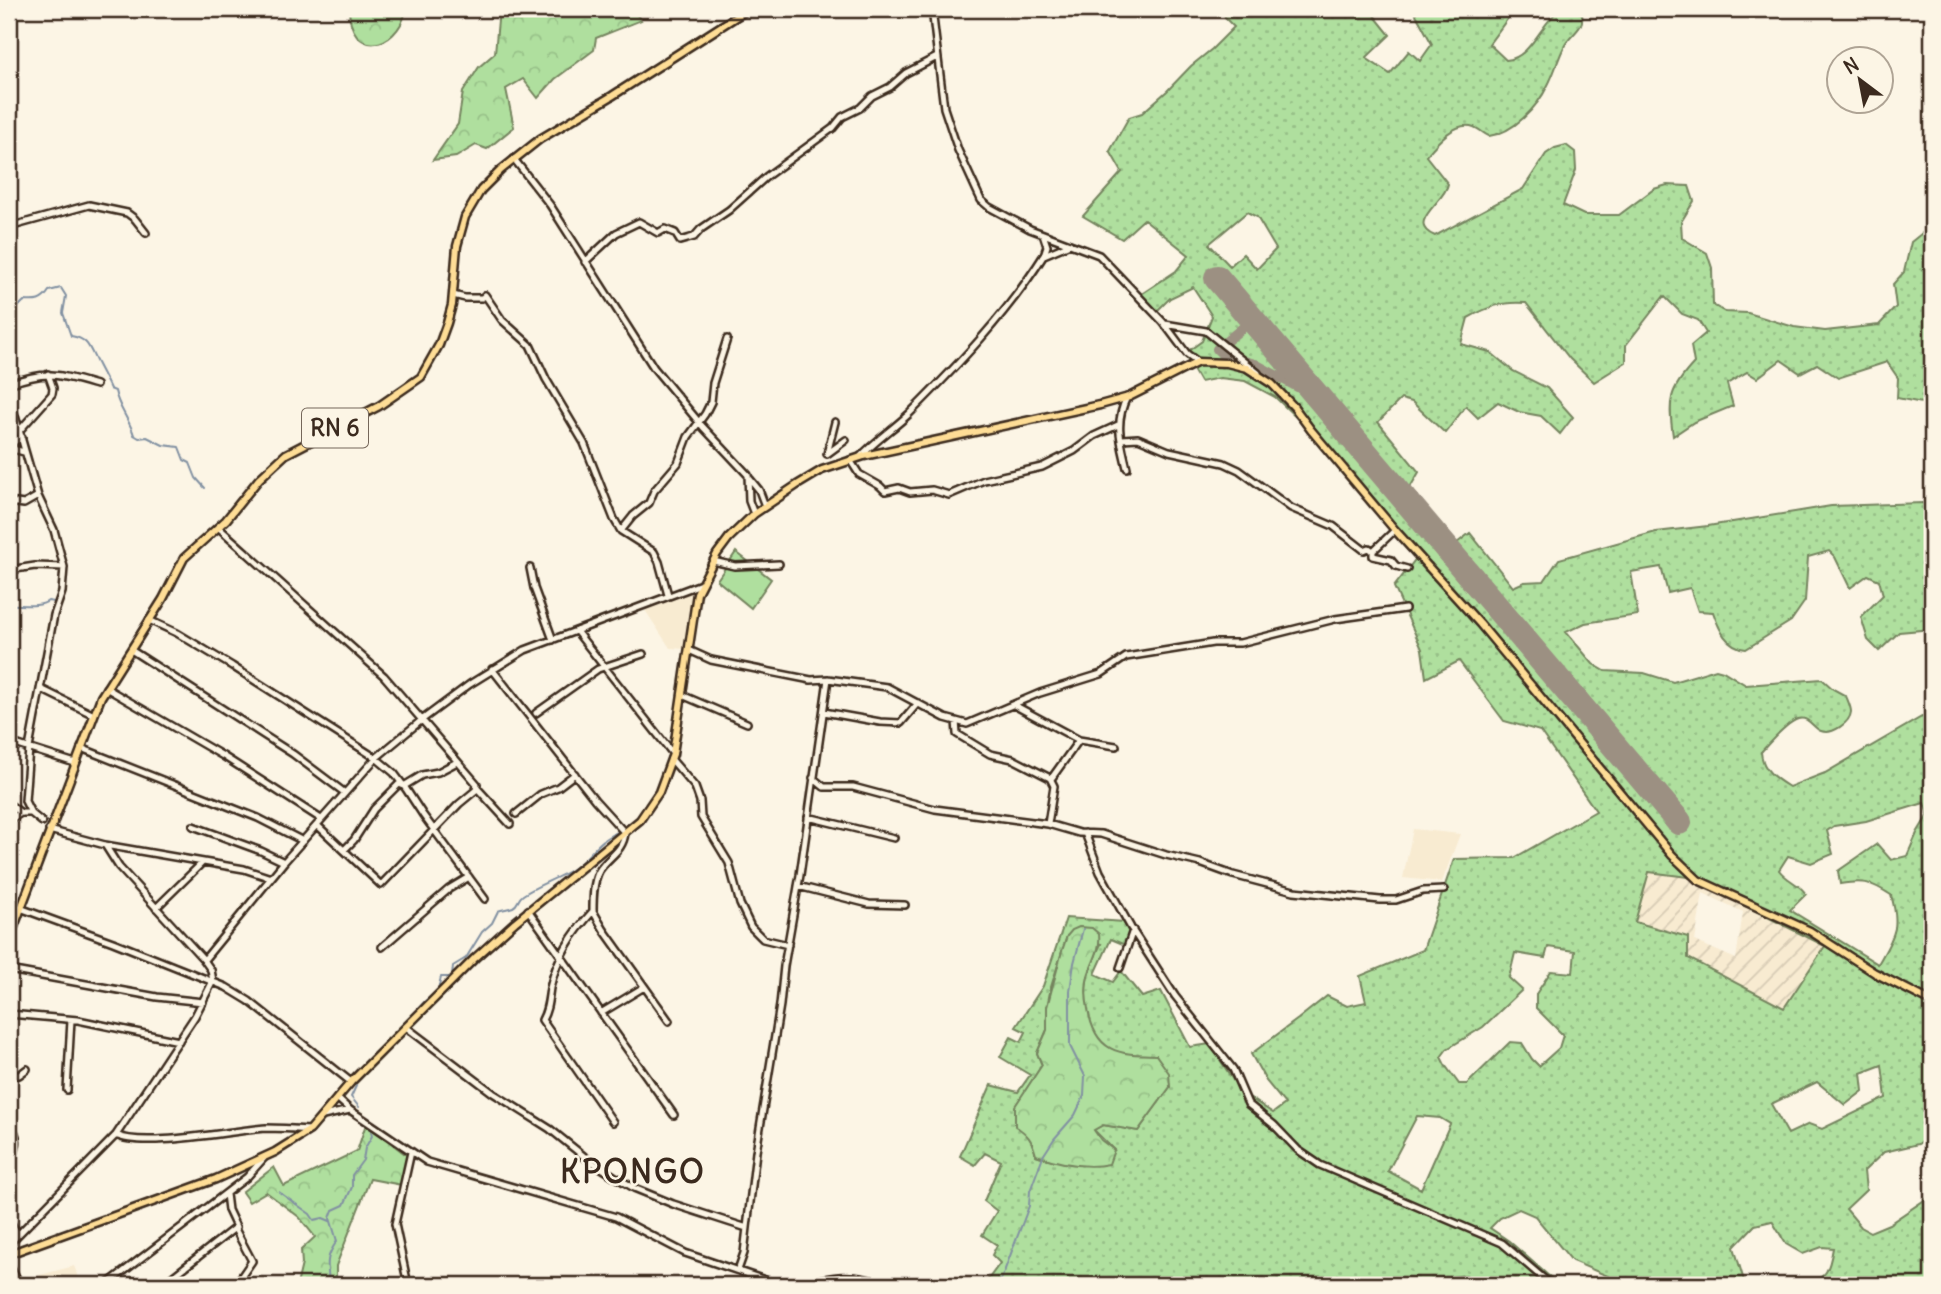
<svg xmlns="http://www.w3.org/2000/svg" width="1941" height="1294" font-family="Delius,sans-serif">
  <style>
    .built { fill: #f8ebd1 }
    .industrial { fill: url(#industrial-furrows); fill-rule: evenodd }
    .grass { fill: url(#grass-dots); stroke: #75845e; stroke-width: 2; fill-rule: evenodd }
    .forest { fill: url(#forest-crowns); stroke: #75845e; stroke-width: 2 }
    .park { fill: #afdf9e; stroke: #75845e; stroke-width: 2 }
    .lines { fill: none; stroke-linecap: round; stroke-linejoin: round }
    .stream { stroke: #8291a2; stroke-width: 2 }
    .taxiway { stroke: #9c9082; stroke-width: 10 }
    .runway { stroke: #9c9082; stroke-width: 26 }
    .minor-casing { stroke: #3b2a1e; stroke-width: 10 }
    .major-casing { stroke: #3b2a1e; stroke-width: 11 }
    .minor { stroke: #fcf5e5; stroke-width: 5 }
    .major { stroke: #fedd96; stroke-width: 6 }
    .labels { text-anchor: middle; stroke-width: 5; stroke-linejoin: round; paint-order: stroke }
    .shield { fill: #fcf5e5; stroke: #75675a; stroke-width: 2 }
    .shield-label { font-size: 23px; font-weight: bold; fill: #3b2a1e }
    .district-label { font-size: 32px; font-weight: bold; letter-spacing: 2px; fill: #3b2a1e; stroke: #fcf5e5 }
  </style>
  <defs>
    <pattern id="industrial-furrows" width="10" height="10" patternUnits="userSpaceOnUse" patternTransform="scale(1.75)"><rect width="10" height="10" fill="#f8ebd1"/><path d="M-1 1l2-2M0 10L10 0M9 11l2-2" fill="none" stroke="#d6cab3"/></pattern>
    <pattern id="grass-dots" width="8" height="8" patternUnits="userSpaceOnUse" patternTransform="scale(1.75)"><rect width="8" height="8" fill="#afdf9e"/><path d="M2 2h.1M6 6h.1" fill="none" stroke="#97c088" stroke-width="1.8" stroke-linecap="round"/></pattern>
    <pattern id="forest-crowns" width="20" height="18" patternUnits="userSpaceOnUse" patternTransform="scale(1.75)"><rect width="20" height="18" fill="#afdf9e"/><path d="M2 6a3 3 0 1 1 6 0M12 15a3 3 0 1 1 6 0" fill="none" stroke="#97c088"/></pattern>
  </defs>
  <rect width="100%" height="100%" fill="#fcf5e5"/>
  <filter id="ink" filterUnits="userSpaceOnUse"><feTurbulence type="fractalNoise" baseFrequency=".0143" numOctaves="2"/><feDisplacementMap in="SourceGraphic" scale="14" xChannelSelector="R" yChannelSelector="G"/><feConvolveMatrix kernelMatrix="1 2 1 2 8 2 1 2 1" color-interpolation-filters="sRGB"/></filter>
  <g filter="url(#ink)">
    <path class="built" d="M696 587 687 649 670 648 643 607Z
      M1413 829 1460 834 1442 882 1403 878Z
      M74 1266 82 1285H23L40 1275Z"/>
    <path class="industrial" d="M1648 872 1688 877 1826 945 1784 1008 1687 958 1635 922ZM1703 893 1743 912 1736 959 1695 941Z"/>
    <path class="grass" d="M1224 9H1369L1390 35 1366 58 1390 74 1409 51 1420 61 1432 44 1413 9H1499L1508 18 1489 44 1506 60C1530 59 1542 22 1560 9H1573L1582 14C1585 28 1571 34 1565 45 1558 58 1555 72 1548 85 1537 108 1513 133 1489 136 1484 134 1479 129 1474 127 1455 120 1436 144 1426 156L1448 184C1445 202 1404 223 1435 236L1523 189 1546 154 1555 148 1566 145 1575 152 1576 170 1563 205 1584 215H1619L1654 189 1667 185 1689 186 1694 201 1681 222 1682 238 1707 253 1712 268 1713 305 1725 312 1748 313 1794 327 1825 331 1879 325 1896 307 1893 284 1904 272 1911 242 1932 225V405L1897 398 1898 378 1887 362 1838 378 1817 364 1800 373 1781 360 1757 378 1747 372 1727 384 1733 406 1694 422 1673 436C1668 400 1669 390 1694 363L1691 346 1706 333 1698 320 1682 314 1664 296 1626 345V362L1594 382 1570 359 1526 303C1502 301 1488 307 1468 318L1461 344 1490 352 1513 371 1547 388 1573 417 1560 434 1541 416 1519 412 1498 402 1478 418 1466 406 1445 433 1412 402 1401 399 1378 422 1419 472 1408 491 1457 543 1470 533 1513 587 1524 582 1544 581 1559 559 1656 532 1708 526 1831 506 1923 503 1932 511V629L1899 632 1879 651 1868 640 1861 617 1883 595 1879 580 1868 575 1850 588 1835 557 1829 551 1808 557 1805 601 1791 621 1746 649C1726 647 1719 629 1713 612L1698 611 1690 588 1668 593 1661 567 1631 572 1638 615 1585 623 1566 632 1593 664 1605 671 1644 673 1673 682 1716 669 1723 671 1746 685 1822 679 1833 689 1846 696C1848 701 1851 707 1851 712 1850 723 1832 735 1821 731 1813 728 1809 716 1798 719 1788 722 1768 744 1761 752 1762 770 1776 779 1789 787L1825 773 1932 711V1135L1918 1144 1884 1152 1864 1171 1866 1190 1846 1209 1861 1227 1870 1232 1889 1224 1932 1195V1280L1926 1285H1804C1827 1278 1829 1271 1833 1248L1822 1247 1803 1254 1786 1244 1772 1221 1755 1225 1734 1247 1744 1281 1736 1285H1629L1572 1261 1535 1216 1519 1209 1500 1218 1490 1228 1509 1241 1559 1285H1478L1466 1275 1417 1282 1416 1285H1356L1338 1275 1327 1285H984L1000 1263 992 1255 997 1245 982 1235 997 1211 984 1201 1001 1161 985 1153 975 1165 960 1156 991 1085 1018 1092 1030 1075 1000 1057 1011 1037 1021 1042 1026 1032 1016 1027 1043 986 1066 918 1125 922 1130 930 1125 945 1111 939 1095 974 1113 982 1121 971 1142 997 1161 991 1190 1047 1210 1044 1240 1091 1273 1113 1285 1104 1266 1081 1251 1054 1298 1019 1327 996 1347 1006 1366 1002 1360 976 1423 950 1454 859 1514 858 1596 811 1540 731 1504 721 1459 661 1426 678 1422 649 1394 587 1417 557 1309 430 1275 397 1245 381 1220 378 1200 382 1184 354 1202 341 1212 316 1193 287 1170 298 1155 313 1140 295 1176 271 1189 255 1144 219 1122 239 1083 216 1122 172 1110 151 1129 117 1142 113 1167 91 1191 66 1212 49 1234 27 1225 18ZM1247 212 1257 217 1276 249 1257 269 1243 254 1230 266 1209 244ZM1924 803 1928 815 1917 833 1907 856 1891 860 1877 844 1838 871 1840 884C1864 880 1871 882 1891 895 1901 928 1894 936 1878 964L1790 910 1806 894C1799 883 1787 881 1779 870L1788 856 1811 863 1833 854 1827 831 1834 826 1866 821ZM1649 872 1688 877 1825 946 1784 1008 1688 958V937L1635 922ZM1067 936 1101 944C1095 956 1089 968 1087 981 1084 1001 1088 1036 1107 1047 1121 1056 1140 1055 1156 1055L1170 1087 1138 1131 1103 1125 1094 1130 1114 1150C1080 1161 1071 1167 1036 1155 1032 1138 1022 1123 1015 1107L1042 1065 1037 1053 1047 1030V1007L1051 987ZM1548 947 1575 951 1573 973 1551 971 1536 994V1008L1563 1035 1559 1048 1539 1066 1532 1059 1522 1043 1510 1042 1467 1084H1459L1445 1065 1441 1057 1447 1049 1483 1027 1522 990 1509 978 1515 953 1545 958ZM1882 1065 1886 1098 1822 1129 1809 1124 1788 1134 1771 1104 1817 1082 1845 1105 1863 1091 1861 1073ZM1417 1116 1440 1118 1450 1124 1421 1189 1388 1171Z"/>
    <path class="forest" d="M349 9H406V11C396 51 350 58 349 9Z
      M499 9H632L641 20 596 38 594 50 555 79 538 98 523 79 506 89 514 127 487 149 476 145 456 157 433 160 458 124 463 92 479 67 495 53Z
      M1079 927 1092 928 1099 934C1101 950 1092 962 1088 976 1085 987 1086 999 1088 1009 1095 1052 1118 1055 1156 1055L1169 1073 1170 1087 1138 1131 1103 1125 1094 1130 1101 1140 1114 1150 1109 1164C1085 1169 1058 1163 1036 1155 1032 1140 1028 1134 1015 1126V1106L1042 1065 1037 1053 1047 1030V1007L1062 951 1067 936 1072 930Z
      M366 1124 409 1157 402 1185 370 1179 336 1266V1285H297L302 1264 301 1250 315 1237 299 1217 266 1192 249 1202 242 1192 274 1167 284 1186 357 1151Z"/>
    <path class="park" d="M736 552 771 579 751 608 717 580Z"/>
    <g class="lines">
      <path class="stream" d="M9 309 18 307 24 301C36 302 42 302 49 291L61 288 66 296 63 313 71 336C89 339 89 348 97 363 101 371 106 380 110 389L115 391C118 407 129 419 134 435L139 438 147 437 163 445 179 447 184 460 190 463 196 478 205 488
        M9 605C20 604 39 608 48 601L54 602
        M438 990 441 977H452L453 966 466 958 482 932 492 923 498 911C503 909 508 909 513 907 519 904 517 899 523 895 538 885 556 879 571 870 591 858 596 839 621 831
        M399 1030 425 1001 434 994
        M356 1086 351 1097 359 1107
        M279 1192 310 1214 314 1220 323 1218 330 1221
        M329 1285C328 1264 324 1260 337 1241L330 1218 333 1210 344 1205 352 1187V1175L363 1160 365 1148 372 1136 370 1126
        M999 1285 1029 1206 1030 1191 1043 1156 1054 1139 1075 1115 1084 1096 1085 1076 1070 1046V991L1074 963 1083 929"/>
      <path class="taxiway" d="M1252 320 1217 349 1223 355 1255 364 1318 398"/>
      <path class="runway" d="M1217 278 1679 822"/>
      <g class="minor-casing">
        <path id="minor" d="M932 9 944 108 958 150 981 200 989 207 1030 229 1099 255 1163 322 1187 354 1198 362
          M514 159 550 205 654 368 703 427 748 475 749 501 754 514
          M9 227 89 205 127 213 135 219 146 233
          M1044 255 1070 244
          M585 262 616 233 639 222 658 233 665 229 675 233 680 241 694 237 701 229 729 210 767 176 833 128 842 117 860 108 872 96 890 87 906 73 937 57
          M453 295 465 298H482L485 295 502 320 530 345 546 379 584 443 614 519 621 531 654 552 659 562 668 595
          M1165 324 1206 331 1258 373
          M9 384C47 370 58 374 96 385
          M9 395 38 496 54 530 64 567 62 592 54 615 29 748 25 801 31 813 42 822
          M1127 397C1114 423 1121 442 1127 468
          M835 422 827 454 846 440
          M20 430 52 394 53 388 48 374
          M1122 439 1138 438 1169 451 1224 463 1239 470 1291 508 1333 526 1364 550 1369 548 1373 551V556L1391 560 1396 566 1407 569
          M9 445 22 437
          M9 448 24 452
          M860 457C875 441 893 429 909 414 958 365 1007 314 1044 255L1047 246 1043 234
          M850 460 859 474 880 486 885 491 899 488 910 492 932 490 949 495 984 480 1042 467 1074 451 1094 436 1118 425
          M750 479 759 490 765 506
          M9 502 24 504 38 496
          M218 527 384 676 477 784 476 790 459 804 381 885 317 825
          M621 531 633 516 649 503 654 491 678 463 688 437 705 414 711 402 713 383 727 339
          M1373 551 1395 530
          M713 561 735 566 779 564
          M530 568 534 588 553 640
          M9 570 35 566 64 567
          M149 620 177 633 232 666 376 758 394 773 406 789 423 815 485 899
          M576 631 673 754
          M131 650 293 754 345 793
          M689 650 711 660 811 680 828 679 887 687 945 718 967 724 1040 693 1101 674 1126 657 1213 643H1240L1335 619 1405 609
          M492 669 595 800 625 833C623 852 608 856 599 871 593 882 593 899 593 911 572 934 557 957 550 988 548 1001 548 1009 542 1020L613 1122
          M106 688 223 756 321 819
          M41 689 94 715
          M682 695 747 723
          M1014 705 1079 740 1116 746
          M824 712 880 722 901 723 918 703
          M536 713 598 669 643 654
          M956 721 957 734 990 754 1013 759 1050 778 1054 786 1048 824
          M9 742 75 763
          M81 748 258 818 303 841
          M671 759 695 787 700 801 701 817 729 863 740 904 751 927 763 939 788 945
          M813 778 824 787H853L935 809 1048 824 1079 833 1101 834 1166 855 1200 863 1233 875 1294 891 1380 900H1396L1423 891 1444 890
          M1051 779 1079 740
          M477 788 510 824
          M9 804 21 813
          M516 814 541 794 558 787 575 774
          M808 817 894 838
          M9 820 21 813H31
          M193 826 261 851 284 862
          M49 830 105 845 244 869 271 878
          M1085 833 1100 872 1131 928 1175 996 1233 1069 1248 1104 1274 1125 1298 1150 1320 1165 1502 1243 1551 1285
          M344 850 354 840 374 809 399 784 404 786 422 775 438 772 457 762
          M798 886 869 904 905 905
          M9 906 20 908 113 942 226 987 249 1001 351 1082
          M156 908 202 863
          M528 910 674 1115
          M593 911 604 930 669 1021
          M382 947 449 889 469 877
          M204 960 284 862 376 758 423 719 470 684 525 650 701 584
          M1120 968 1133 930
          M9 970 157 997 203 1002
          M601 1013 644 987
          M9 1014 78 1020 179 1041
          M406 1027 493 1093 550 1129 586 1158 614 1176 634 1188 673 1204 747 1228
          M9 1076 19 1075 27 1069
          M67 1090 71 1020
          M337 1098 350 1110 427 1162 616 1217 685 1253 780 1285
          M323 1116 350 1110
          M9 1126C23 1137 14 1154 9 1168
          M116 1135C143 1149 233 1130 266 1128 281 1128 296 1129 310 1130
          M9 1220 18 1234
          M9 1244 116 1135 195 1016 213 981 211 970 204 960 119 867 105 845
          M9 1263 20 1285
          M738 1270 744 1253 756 1152 780 1005 784 966 800 875 828 679
          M106 1285 247 1177 264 1158
          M162 1285 236 1227 228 1210 226 1194
          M231 1285 241 1277 252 1261 235 1229
          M408 1285 395 1224 411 1152
          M798 1285C832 1276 853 1272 887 1285"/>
      </g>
      <g class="major-casing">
        <path id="major" d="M9 940 101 697 163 599 184 558 226 520 259 479 286 454 379 406 421 377 439 345 447 323 452 305 457 246 465 217 481 190 501 170 540 139 612 96 748 9
          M9 1254 216 1179 275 1152 310 1130 351 1082 475 958 515 922 640 820 659 792 673 754 697 593 717 554 729 538 754 514 797 485 822 470 864 456 1100 405 1129 397 1198 362 1227 363 1247 368 1272 384 1294 407 1311 430 1395 530 1480 624 1672 855 1698 880 1810 931 1875 973 1932 1002"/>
      </g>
      <use href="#minor" class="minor"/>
      <use href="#major" class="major"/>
    </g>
  </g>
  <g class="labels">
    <rect class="shield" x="302" y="408.5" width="66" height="39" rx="5"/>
    <g class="shield-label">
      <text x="335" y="436">RN 6</text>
    </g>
    <g class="district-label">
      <text x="633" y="1183">KPONGO</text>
    </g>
  </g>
  <rect width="1941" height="1294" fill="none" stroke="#fcf5e5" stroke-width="35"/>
  <rect x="18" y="18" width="1906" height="1259" fill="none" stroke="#3b2a1e" stroke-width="2.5" filter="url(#ink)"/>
  <g transform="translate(1860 80) rotate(328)"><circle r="33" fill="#fcf5e5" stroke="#afa495" stroke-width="2"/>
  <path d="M0-5L12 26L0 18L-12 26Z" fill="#3b2a1e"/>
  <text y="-10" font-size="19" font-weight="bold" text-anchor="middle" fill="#3b2a1e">N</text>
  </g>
</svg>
